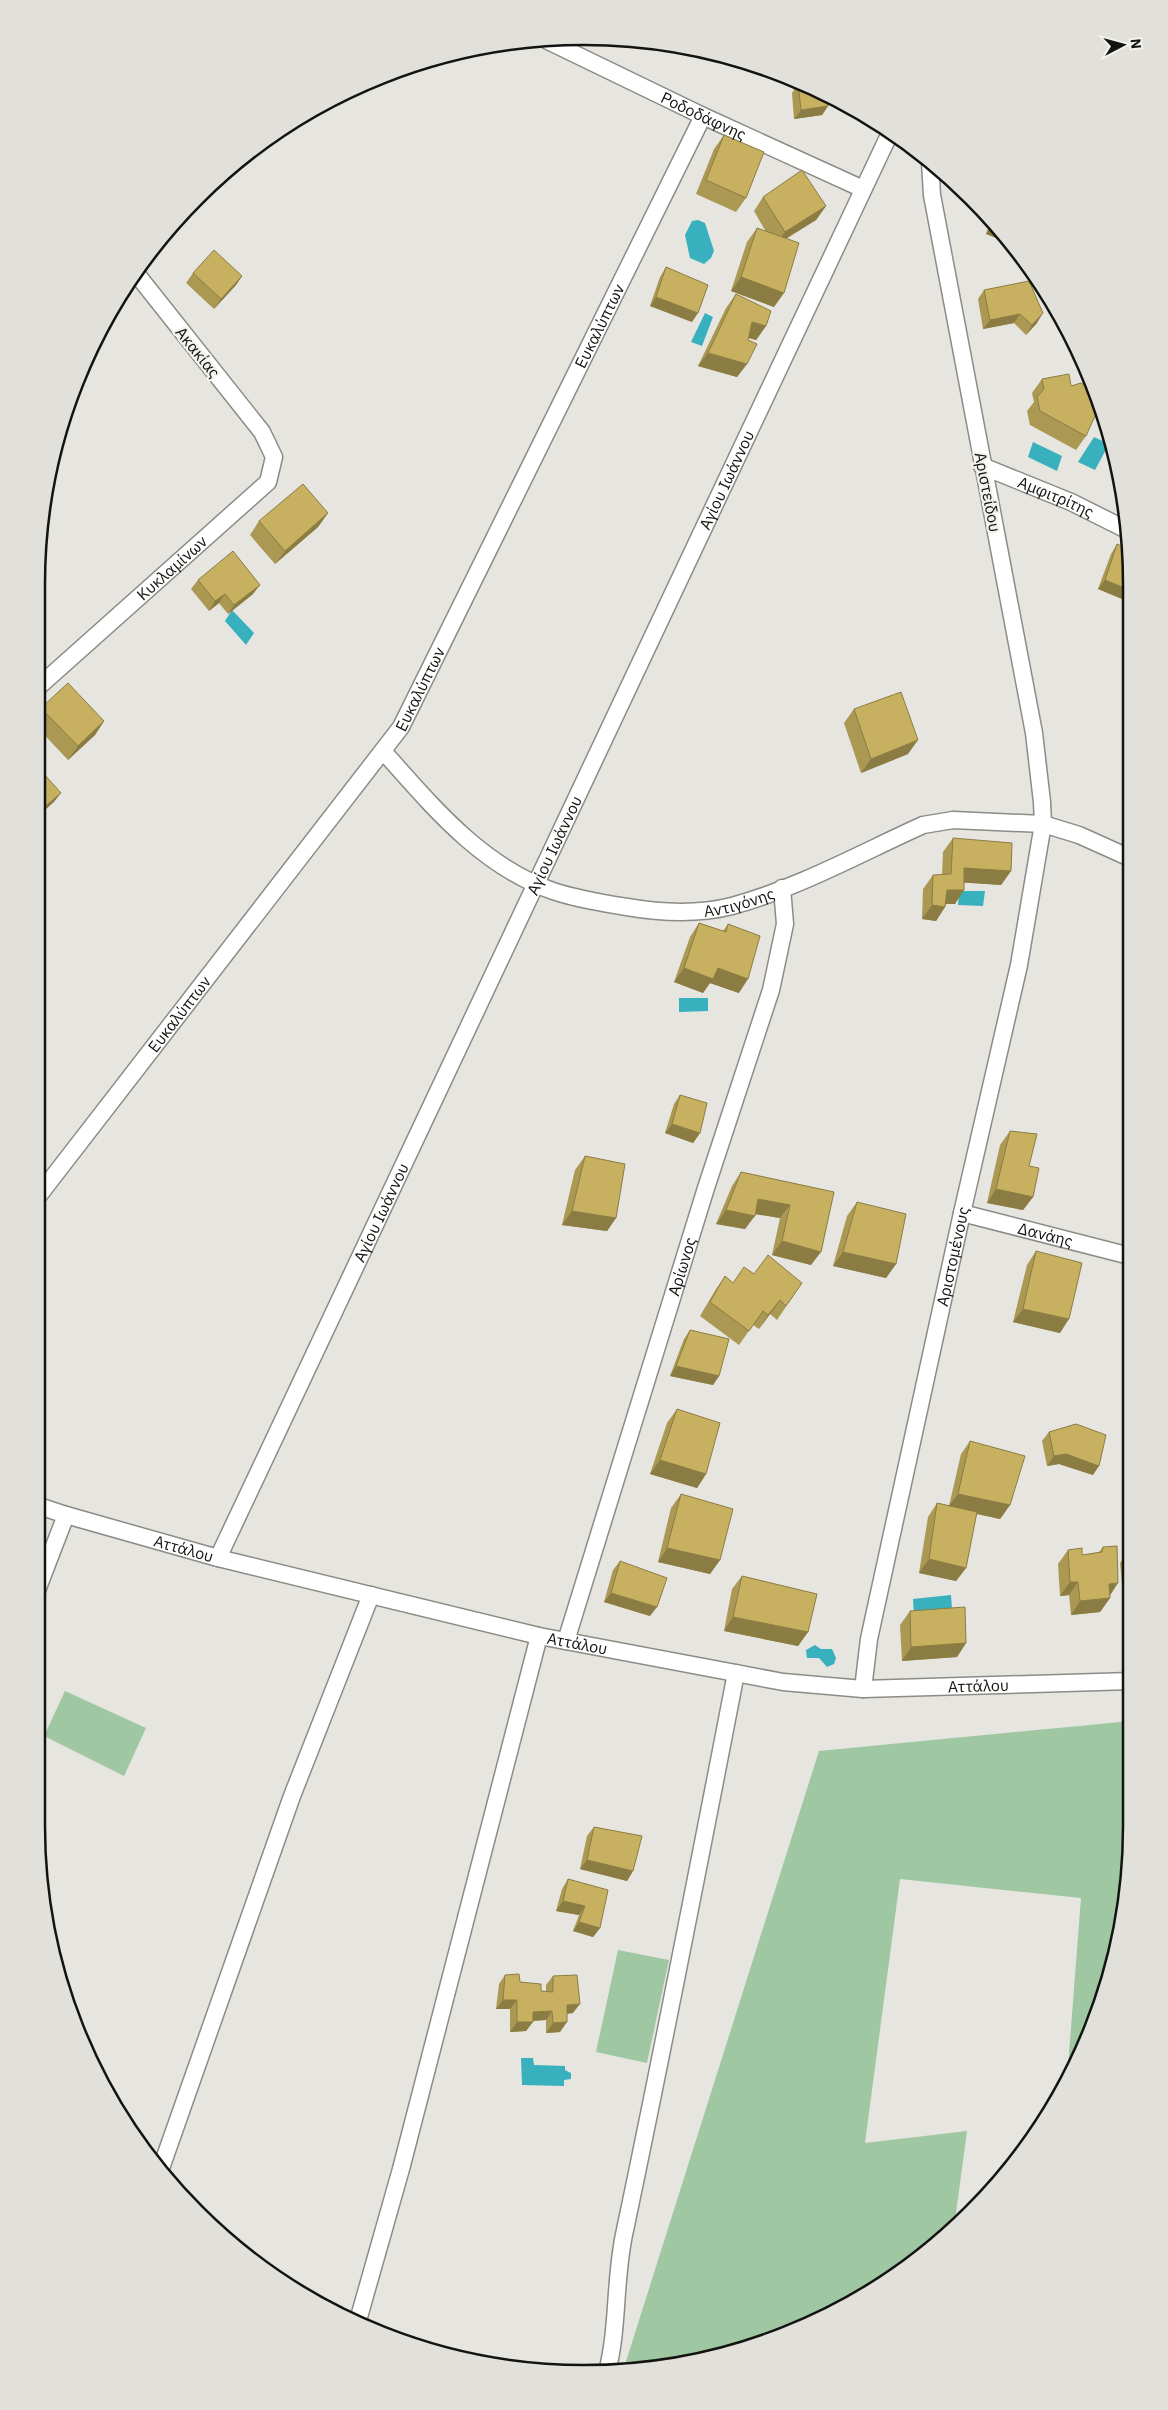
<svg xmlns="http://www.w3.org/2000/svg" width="1168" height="2410" font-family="'IBM Plex Sans',sans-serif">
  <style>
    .green { fill: #9fc7a2 }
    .water { fill: #38b0be }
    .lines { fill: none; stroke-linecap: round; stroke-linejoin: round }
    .street-casing { stroke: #8c8b86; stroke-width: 19 }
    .street { stroke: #fff; stroke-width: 16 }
    .wall { fill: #ab9853 }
    .shaded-wall { fill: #8b7c43 }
    .building { fill: #c7b160; stroke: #8b7c43 }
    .labels { text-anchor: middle; stroke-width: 4.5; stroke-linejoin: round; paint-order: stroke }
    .street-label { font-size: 16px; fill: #131311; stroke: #f3f2ed }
    .rim { fill: none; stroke: #131311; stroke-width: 2.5 }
  </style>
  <rect width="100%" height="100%" fill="#e6e5e0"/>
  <path class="green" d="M65 1691 146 1728 124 1776 44 1736Z
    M1131 1721 1132 1826 1121 1933 1090 2036 1067 2080 1081 1898 900 1879 865 2143 967 2131 954 2228 917 2261 827 2317 760 2345 656 2369 623 2371 819 1751Z
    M618 1950 669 1960 647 2063 596 2052Z"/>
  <path class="water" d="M698 220 705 223 714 251 711 258 704 264 690 258 685 235 692 221Z
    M705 313 713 317 702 346 691 342Z
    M1094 437 1109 444 1095 470 1078 462Z
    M1033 442 1062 456 1057 471 1028 457Z
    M232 610 254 633 246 645 225 621Z
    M959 891H985L983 906 958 905Z
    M679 998H708V1011L679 1012Z
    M951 1595 952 1609 914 1616 913 1599Z
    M815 1645 821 1649H832L836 1658 834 1664 827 1667 819 1658H807L806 1650Z
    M521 2058H533L534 2065 565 2066V2070L571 2073V2079L564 2080V2086L522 2085Z"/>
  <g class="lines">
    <g class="street-casing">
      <g id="street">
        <path id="s1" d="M546 40 703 116 863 189"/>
        <path id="s2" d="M982 466 1071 502 1127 530"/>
        <path id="s3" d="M36 689 268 482 274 457 262 432 135 272"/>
        <path id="s4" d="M383 751C432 806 481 866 553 891 577 899 602 903 627 907 662 913 697 915 732 906 798 888 861 853 923 825L953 820 1043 824 1079 835 1128 857"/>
        <path id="s5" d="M36 1199 401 727 703 116"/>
        <path id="s6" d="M962 1213 1130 1256"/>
        <path id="s7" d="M36 1505 66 1515 218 1558 539 1636 783 1682 863 1689 1131 1681"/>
        <path id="s8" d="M218 1558 890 133"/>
        <path d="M36 1593 66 1515"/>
        <path id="s9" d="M566 1641 706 1188 771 990 785 924 782 888"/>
        <path id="s10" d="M863 1689 869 1639 962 1213 1019 965 1043 824 1042 802 1034 733 932 195 930 162"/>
        <path d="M160 2171 292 1796 371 1595"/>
        <path d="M357 2324 401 2169 539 1636"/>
        <path d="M607 2372C619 2326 614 2277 625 2230 664 2045 700 1859 736 1673"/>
      </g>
    </g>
    <use href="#street" class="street"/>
  </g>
  <path class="wall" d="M798 83 828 106 822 115 794 119 792 93Z
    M724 135 746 198 736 212 696 194 714 149Z
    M763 197 826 206 816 220 786 239 774 307 731 291 747 242 757 228 766 232 754 211Z
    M990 222 1012 244 986 234Z
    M666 267 692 322 650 306 660 277Z
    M193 273 242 276 236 285 214 309 186 283Z
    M984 290 1037 323 1026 335 1014 323 983 329 978 299Z
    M736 294 766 326 756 340 748 338 747 364 737 377 698 366 726 308Z
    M1042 379 1071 386 1086 436 1076 450 1030 425 1027 411 1034 402 1032 393Z
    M328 513 318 527 275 564 250 535 259 521Z
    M1117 544 1127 549V601L1098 589 1111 554Z
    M198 580 253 594 228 614 219 603 209 611 191 589Z
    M41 708 104 721 95 735 68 760 36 726V715Z
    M854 709 908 754 861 773 844 723Z
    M953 838 1011 871 1001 885 964 882 955 904H946L945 907 936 921 922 919 923 889 933 875H942L943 852Z
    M699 923 723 931 728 924 739 993 710 983 703 993 674 982 690 937Z
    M680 1095 700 1133 693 1143 665 1133 674 1104Z
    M1010 1131 1029 1166 1033 1197 1023 1210 987 1203 1000 1145Z
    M585 1156 616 1218 607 1231 562 1225 575 1170Z
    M741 1172 834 1192 811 1265 772 1255 780 1218 755 1214 745 1229 716 1224 732 1186Z
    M857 1202 896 1264 886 1278 833 1266 847 1216Z
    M1036 1251 1060 1333 1013 1322 1027 1265Z
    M754 1274 802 1283 777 1320 770 1314 759 1329 753 1325 739 1345 700 1316 716 1289 725 1276 733 1283Z
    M690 1330 719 1376 713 1385 670 1376 684 1339Z
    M677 1409 706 1474 697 1488 650 1474 667 1423Z
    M1049 1432 1093 1475 1059 1464 1047 1466 1042 1441Z
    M970 1441 1010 1505 1000 1519 976 1514 966 1568 956 1581 919 1573 928 1517 937 1503 949 1506 961 1454Z
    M681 1494 720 1560 710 1574 658 1562 671 1508Z
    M1103 1547 1110 1598 1100 1612 1071 1615 1069 1595 1060 1596 1058 1564 1068 1550 1082 1555 1099 1552Z
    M1130 1549H1131V1614H1125L1120 1563Z
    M620 1561 650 1616 604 1602 613 1570Z
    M742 1576 808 1632 798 1646 724 1631 732 1589Z
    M910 1611 966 1643 957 1657 902 1661 900 1625Z
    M594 1827 633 1871 627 1881 580 1869 587 1836Z
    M568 1879 600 1928 593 1937 573 1931 579 1915 556 1911 562 1889Z
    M505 1975 520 1982 541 1991H546V1985L553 1976 573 2013 567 2014 560 2032 546 2033V2020L533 2021 526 2031 510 2032V2009H496L499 1984Z"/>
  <path class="shaded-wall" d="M828 106 822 115 794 119 801 110Z
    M826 206 816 220 775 245 785 232Z
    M992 224 1012 244 986 234Z
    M242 276 236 285 214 309 221 299Z
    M741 277 784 293 774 307 731 291Z
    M656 297 698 313 692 322 650 306Z
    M1043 313 1037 323 1026 335 1032 325Z
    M1020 314 1014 323 983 329 990 320Z
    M752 322 766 326 756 340 743 336Z
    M708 353 747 364 737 377 698 366Z
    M328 513 318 527 275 564 285 551Z
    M1105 580 1127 589V601L1098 589Z
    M260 585 253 594 228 614 234 605Z
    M225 594 219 603 209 611 215 601Z
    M104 721 95 735 68 760 78 746Z
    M918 740 908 754 861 773 871 759Z
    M61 793 54 802 36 818V814Z
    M964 868 1011 871 1001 885 954 882Z
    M947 890H964L955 904H938Z
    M932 905 945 907 936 921 922 919Z
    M684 968H718L748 979 739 993 710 983 703 993 674 982Z
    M672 1124 700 1133 693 1143 665 1133Z
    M996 1189 1033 1197 1023 1210 987 1203Z
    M758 1199 790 1205 780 1218 749 1213Z
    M726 1210 755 1216 745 1229 716 1224Z
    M572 1211 616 1218 607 1231 562 1225Z
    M782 1241 821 1252 811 1265 772 1255Z
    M843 1252 896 1264 886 1278 833 1266Z
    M780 1300 770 1314 759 1329 768 1315Z
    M1023 1309 1069 1319 1060 1333 1013 1322Z
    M676 1366 719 1376 713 1385 670 1376Z
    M1066 1454 1099 1466 1093 1475 1059 1464 1047 1466 1054 1456Z
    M660 1460 706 1474 697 1488 650 1474Z
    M958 1494 1010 1505 1000 1519 948 1507Z
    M667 1548 720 1560 710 1574 658 1562Z
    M929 1559 966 1568 956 1581 919 1573Z
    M1070 1582H1078L1069 1595 1060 1596Z
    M1118 1583 1109 1597V1584Z
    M611 1593 657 1607 650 1616 604 1602Z
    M1110 1598 1100 1612 1071 1615 1080 1601Z
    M1131 1606V1614H1125Z
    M733 1617 808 1632 798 1646 724 1631Z
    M966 1643 957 1657 902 1661 911 1647Z
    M587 1860 633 1871 627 1881 580 1869Z
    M563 1901 585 1906 579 1915 556 1911Z
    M579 1922 600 1928 593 1937 573 1931Z
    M503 2000H517L510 2009H496Z
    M580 2004 573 2013 561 2014 567 2005Z
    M552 2011 546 2020 527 2021 533 2012Z
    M517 2022H533L526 2031 510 2032Z
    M567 2022 560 2032 546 2033 553 2023Z"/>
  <path class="building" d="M800 82 828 98V106L801 110 798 83Z
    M724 135 764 152 746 198 706 180Z
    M802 170 826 206 785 232 763 197Z
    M757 228 799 243 784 293 741 277Z
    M214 250 242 276 221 299 193 273Z
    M666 267 708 285 698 313 656 297Z
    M1029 281 1043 313 1032 325 1020 314 990 320 984 290Z
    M736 294 771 311 766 326 752 322 748 340 757 344 747 364 708 353Z
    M1069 374 1071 386 1081 383 1088 387 1087 393 1096 397 1099 407 1086 436 1040 411 1037 397 1044 389 1042 379Z
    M303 484 328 513 285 551 259 521Z
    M1117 544 1127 549V589L1105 580Z
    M233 551 260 585 234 605 225 594 215 601 198 580Z
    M68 683 104 721 78 746 41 708Z
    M901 692 918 740 871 759 854 709Z
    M36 765 61 793 36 814Z
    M953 838 1012 843 1011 871 964 868V890H947L945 907 932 905 933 875 951 874Z
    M699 923 726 932 728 924 760 936 748 979 718 968 713 979 684 968Z
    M680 1095 707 1103 700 1133 672 1124Z
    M1010 1131 1037 1134 1029 1166 1039 1168 1033 1197 996 1189Z
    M585 1156 625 1164 616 1218 572 1211Z
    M741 1172 834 1192 821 1252 782 1241 790 1205 758 1199 755 1216 726 1210Z
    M857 1202 906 1214 896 1264 843 1252Z
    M1036 1251 1082 1263 1069 1319 1023 1309Z
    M768 1255 802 1283 786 1306 780 1300 768 1315 763 1311 749 1331 710 1302 725 1276 733 1283 744 1267 754 1274Z
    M690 1330 729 1339 719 1376 676 1366Z
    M677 1409 720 1423 706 1474 660 1460Z
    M1076 1424 1106 1435 1099 1466 1066 1454 1054 1456 1049 1432Z
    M970 1441 1025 1456 1010 1505 958 1494Z
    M681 1494 733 1509 720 1560 667 1548Z
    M937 1503 977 1512 966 1568 929 1559Z
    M1117 1546 1118 1583 1109 1584 1110 1598 1080 1601 1078 1582H1070L1068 1550 1082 1548V1555L1102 1552 1103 1547Z
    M620 1561 667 1578 657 1607 611 1593Z
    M742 1576 817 1594 808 1632 733 1617Z
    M965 1607 966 1643 911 1647 910 1611Z
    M594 1827 642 1836 633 1871 587 1860Z
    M568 1879 608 1890 600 1928 579 1922 585 1906 563 1901Z
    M519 1974 520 1982 541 1984V1991L553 1992V1976L577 1975 580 2004 567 2005V2022L553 2023 552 2011 533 2012V2022H517V2000H503L505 1975Z"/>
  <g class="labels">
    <g class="street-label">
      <text dy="6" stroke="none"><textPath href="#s1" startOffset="175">Ροδοδάφνης</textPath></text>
      <text dy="6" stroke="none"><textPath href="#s5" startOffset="1044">Ευκαλύπτων</textPath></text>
      <text transform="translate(198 352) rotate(51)" y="6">Ακακίας</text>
      <text dy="6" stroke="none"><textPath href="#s8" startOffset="1192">Αγίου Ιωάννου</textPath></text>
      <text transform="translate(988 492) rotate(79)" y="6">Αριστείδου</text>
      <text dy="6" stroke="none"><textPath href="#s2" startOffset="80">Αμφιτρίτης</textPath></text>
      <text dy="6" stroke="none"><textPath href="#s3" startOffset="182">Κυκλαμίνων</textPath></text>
      <text dy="6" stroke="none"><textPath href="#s5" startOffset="639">Ευκαλύπτων</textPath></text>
      <text dy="6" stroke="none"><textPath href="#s8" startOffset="788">Αγίου Ιωάννου</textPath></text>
      <text dy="6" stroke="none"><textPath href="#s4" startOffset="412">Αντιγόνης</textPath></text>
      <text dy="6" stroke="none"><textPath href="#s5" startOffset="234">Ευκαλύπτων</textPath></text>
      <text dy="6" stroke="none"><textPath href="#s8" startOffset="382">Αγίου Ιωάννου</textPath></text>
      <text dy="6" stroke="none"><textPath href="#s6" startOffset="86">Δανάης</textPath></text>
      <text dy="6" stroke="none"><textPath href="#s10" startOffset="442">Αριστομένους</textPath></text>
      <text dy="6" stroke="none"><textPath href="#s9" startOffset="392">Αρίωνος</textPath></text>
      <text dy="6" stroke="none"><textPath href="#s7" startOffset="154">Αττάλου</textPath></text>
      <text dy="6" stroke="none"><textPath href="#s7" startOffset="559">Αττάλου</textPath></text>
      <text dy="6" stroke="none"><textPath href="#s7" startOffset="964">Αττάλου</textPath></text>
    </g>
  </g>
  <path d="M0 0H1168V2410H0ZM584 45H584A539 539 0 0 1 1123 584V1826A539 539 0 0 1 584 2365H584A539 539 0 0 1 45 1826V584A539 539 0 0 1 584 45Z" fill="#e1e0db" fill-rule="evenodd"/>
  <path class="rim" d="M584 45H584A539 539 0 0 1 1123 584V1826A539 539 0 0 1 584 2365H584A539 539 0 0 1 45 1826V584A539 539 0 0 1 584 45Z"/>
  <g transform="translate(1123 45) rotate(84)" stroke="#f3f2ed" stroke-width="4" paint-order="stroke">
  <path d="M0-4L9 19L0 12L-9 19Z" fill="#131311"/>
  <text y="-8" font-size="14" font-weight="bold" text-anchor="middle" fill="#131311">N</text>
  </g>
</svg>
